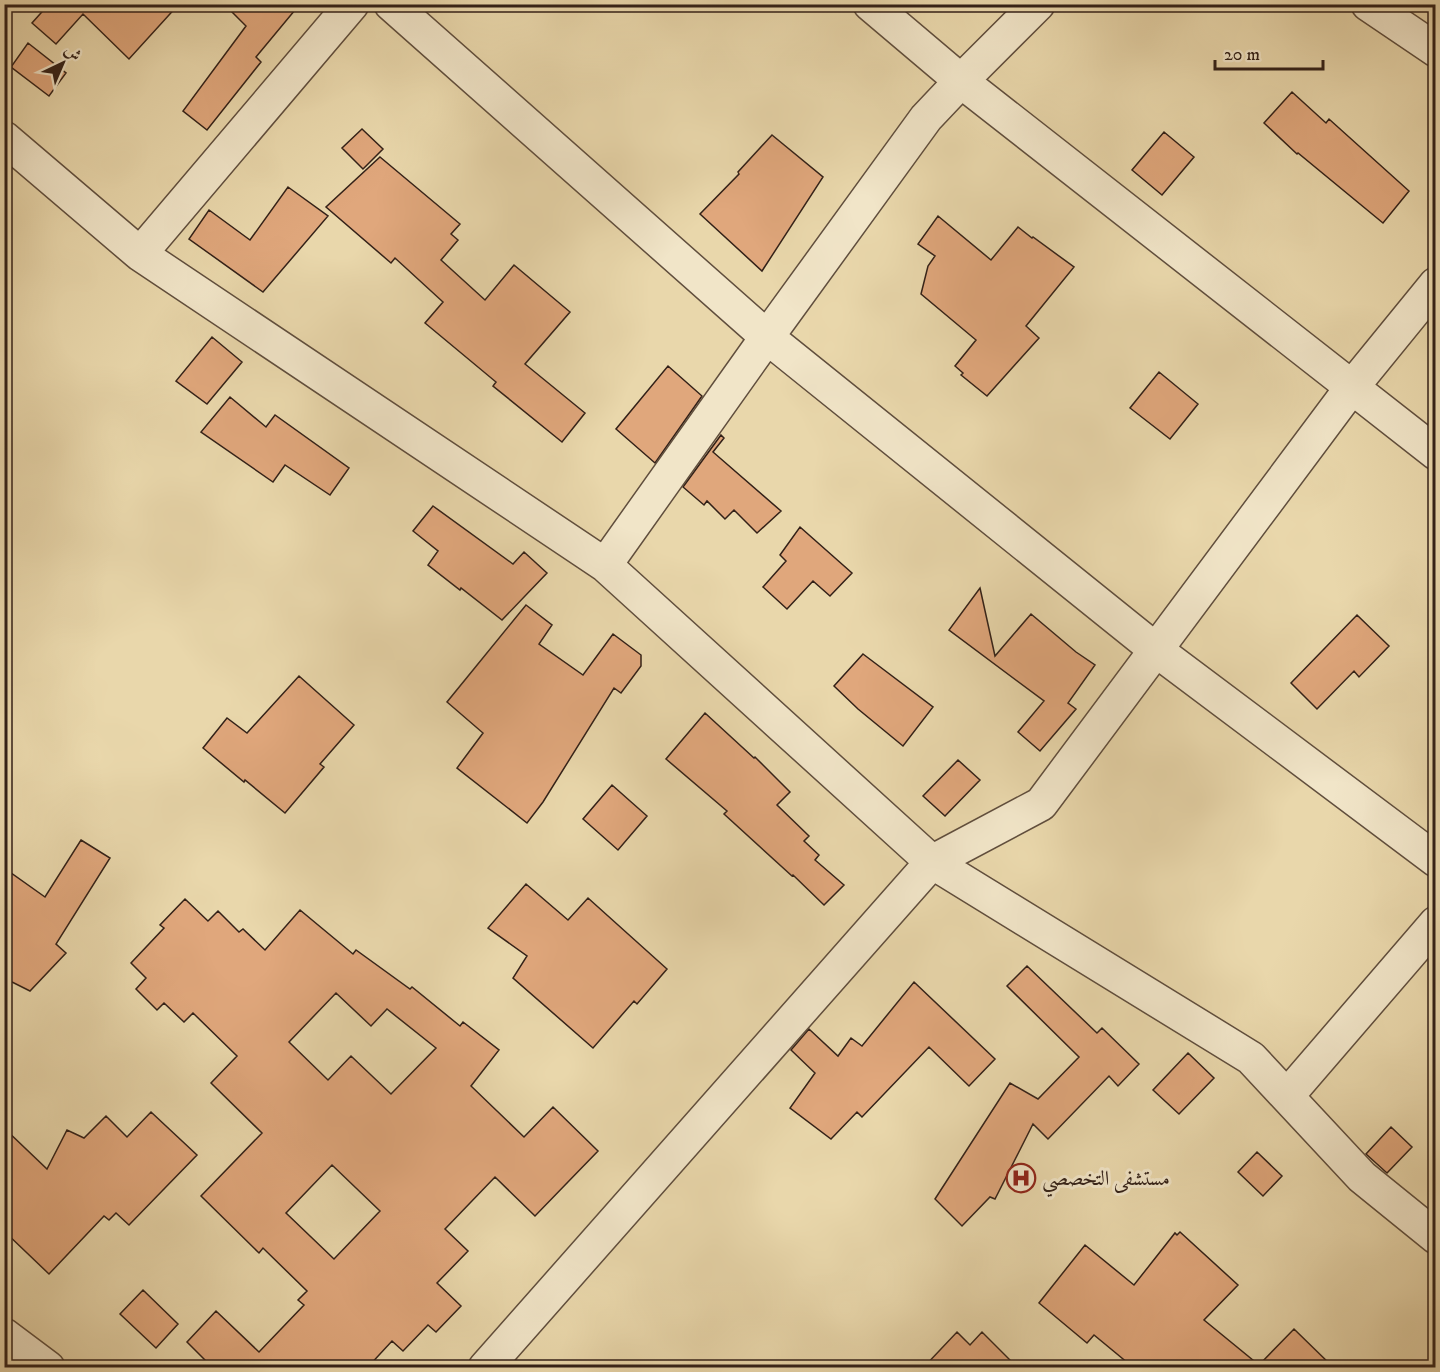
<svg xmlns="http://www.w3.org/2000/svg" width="1440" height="1372" font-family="'IM FELL DW Pica',Amiri,serif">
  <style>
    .building { fill: #e0a77c; stroke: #332118; stroke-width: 1.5; fill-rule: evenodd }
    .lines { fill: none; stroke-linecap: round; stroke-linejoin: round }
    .street-casing { stroke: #604e3d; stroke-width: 36 }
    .street { stroke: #f1e5c8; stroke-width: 33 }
    .labels { text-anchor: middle; stroke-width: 6; stroke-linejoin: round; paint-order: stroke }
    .poi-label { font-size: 21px; fill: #332118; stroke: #f1e5c8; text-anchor: start }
  </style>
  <rect width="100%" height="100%" fill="#e9d7ab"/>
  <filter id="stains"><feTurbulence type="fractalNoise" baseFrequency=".00333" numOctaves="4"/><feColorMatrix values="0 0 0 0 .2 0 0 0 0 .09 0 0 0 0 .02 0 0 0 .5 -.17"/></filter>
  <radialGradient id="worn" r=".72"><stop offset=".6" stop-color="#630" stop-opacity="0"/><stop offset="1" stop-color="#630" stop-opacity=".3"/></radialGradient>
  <path class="building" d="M49 4H179L129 59 83 14 56 44 32 23Z
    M224 4H300L256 57 261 62 207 130 183 111 246 26Z
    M28 43 66 73 49 96 11 67Z
    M1292 92 1326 123 1329 119 1409 191 1383 223 1298 153 1297 154 1264 123Z
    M362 129 383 149 363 169 342 148Z
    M1164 132 1194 157 1162 195 1132 170Z
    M772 135 823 177 762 271 700 214 739 174 738 172Z
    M380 157 460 224 451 234 458 240 441 260 485 300 514 265 570 312 525 364 585 413 562 442 493 386 496 382 425 323 443 302 395 258 391 263 326 207Z
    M288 187 328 216 263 292 189 239 209 210 250 240Z
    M938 216 991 260 1018 227 1032 238 1033 237 1074 267 1026 326 1039 338 987 396 961 375 963 373 955 366 976 340 921 294 928 266 935 256 918 244Z
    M212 337 242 362 207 404 176 381Z
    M668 366 702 396 655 463 616 429Z
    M1159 372 1198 404 1170 439 1130 408Z
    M230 397 266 427 275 415 349 468 330 495 285 465 273 482 201 432Z
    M721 435 724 438 713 452 781 511 757 533 734 510 725 519 707 501 704 505 683 487Z
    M433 506 513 564 524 552 547 573 502 620 461 588 460 590 428 565 438 551 413 531Z
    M800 527 852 573 830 596 813 581 787 609 763 587 786 561 780 555Z
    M980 588 995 656 1031 614 1076 652 1095 665 1068 703 1076 709 1040 751 1018 732 1044 701 949 630Z
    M526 605 552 625 539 644 583 675 613 634 641 655V666L621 693 614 688 543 802 527 823 457 768 483 733 447 702Z
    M1357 615 1389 646 1359 677 1354 671 1317 709 1291 683Z
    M863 654 933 707 903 746 858 709 834 686Z
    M299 676 354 725 320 764 324 767 285 813 245 780 244 782 203 748 227 718 247 733Z
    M705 713 754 758 755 757 790 792 777 805 809 836 804 841 819 855 815 860 844 885 824 905 793 875 792 876 724 814 727 811 666 759Z
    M958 760 980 780 945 816 923 796Z
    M612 785 647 816 618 850 583 819Z
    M81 840 110 858 56 944 66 953 30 991 4 978V868L45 897Z
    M526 884 568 920 588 898 667 969 637 1004 634 1001 593 1048 513 978 527 956 488 928Z
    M185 899 208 921 218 911 239 932 243 929 265 950 300 910 353 954 356 950 410 989 412 987 460 1026 463 1022 499 1050 471 1086 524 1137 553 1107 598 1151 535 1216 495 1177 445 1229 468 1251 437 1283 461 1306 436 1332 428 1325 403 1351 392 1341 367 1368H213L187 1342 216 1311 259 1352 304 1305 298 1300 307 1291 263 1248 259 1253 201 1196 262 1133 211 1083 237 1056 193 1013 184 1022 164 1003 157 1010 136 989 146 978 131 963 164 928 160 925ZM336 993 371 1026 387 1009 436 1048 391 1094 351 1056 328 1080 289 1042ZM332 1165 380 1211 334 1259 286 1213Z
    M1027 966 1097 1033 1102 1028 1139 1064 1118 1086 1109 1076 1048 1139 1033 1124 995 1199 990 1197 962 1226 935 1199 1010 1083 1038 1099 1079 1057 1007 986Z
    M914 982 995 1059 969 1086 929 1047 862 1117 857 1112 831 1139 790 1108 815 1073 791 1050 809 1029 838 1056 851 1038 862 1046Z
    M1188 1053 1214 1078 1179 1114 1153 1090Z
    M151 1112 197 1155 129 1225 116 1213 109 1220 104 1216 49 1274 4 1231V1128L47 1169 67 1130 84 1138 106 1116 127 1137Z
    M1391 1127 1412 1147 1387 1173 1366 1154Z
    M1257 1152 1282 1176 1263 1196 1238 1172Z
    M1180 1232 1238 1285 1204 1320 1259 1365 1294 1329 1334 1368H1134L1094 1335 1087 1343 1039 1303 1085 1245 1134 1285 1175 1233 1177 1235Z
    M143 1290 178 1324 156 1348 120 1314Z
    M957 1332 970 1345 982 1332 1018 1368H923Z"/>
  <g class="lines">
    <g class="street-casing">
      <path id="street" d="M391 4 767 337 1156 650 1436 860
        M870 4 961 81 1436 453
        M1368 4 1436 50
        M4 138 140 254 605 565 932 862 1251 1058 1362 1177 1436 1237
        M140 254 352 4
        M605 565 767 337 926 118 961 81 1038 4
        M1287 1096 1436 923
        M4 1335 48 1368
        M485 1368 932 862 1041 804 1352 387 1436 284"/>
    </g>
    <use href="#street" class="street"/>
  </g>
  <defs>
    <g id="hospital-ring" transform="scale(1.5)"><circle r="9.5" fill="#f1e5c8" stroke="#8f2418" stroke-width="1.5"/><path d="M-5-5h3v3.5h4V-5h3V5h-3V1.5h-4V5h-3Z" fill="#8f2418"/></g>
  </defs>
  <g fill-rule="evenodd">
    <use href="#hospital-ring" x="1021" y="1178"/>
  </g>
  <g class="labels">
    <g class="poi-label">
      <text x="1042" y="1185">مستشفى التخصصي</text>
    </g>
  </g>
  <rect width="1440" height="1372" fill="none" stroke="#e9d7ab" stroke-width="24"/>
  <rect x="6" y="6" width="1428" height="1360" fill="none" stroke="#332118" stroke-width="3"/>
  <rect x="12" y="12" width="1416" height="1348" fill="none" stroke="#332118" stroke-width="1.5"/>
  <g transform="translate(63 63) rotate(44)" stroke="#f1e5c8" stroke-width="4.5" paint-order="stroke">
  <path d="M0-4.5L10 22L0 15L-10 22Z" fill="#332118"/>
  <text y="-9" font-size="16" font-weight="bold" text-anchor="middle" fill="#332118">ش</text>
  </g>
  <path d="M1215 60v9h108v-9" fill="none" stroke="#332118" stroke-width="3"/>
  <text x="1224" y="60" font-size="18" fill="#332118" stroke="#f1e5c8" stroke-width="4.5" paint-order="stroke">20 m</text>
  <rect width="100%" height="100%" filter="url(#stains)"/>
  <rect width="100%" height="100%" fill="url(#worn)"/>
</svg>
